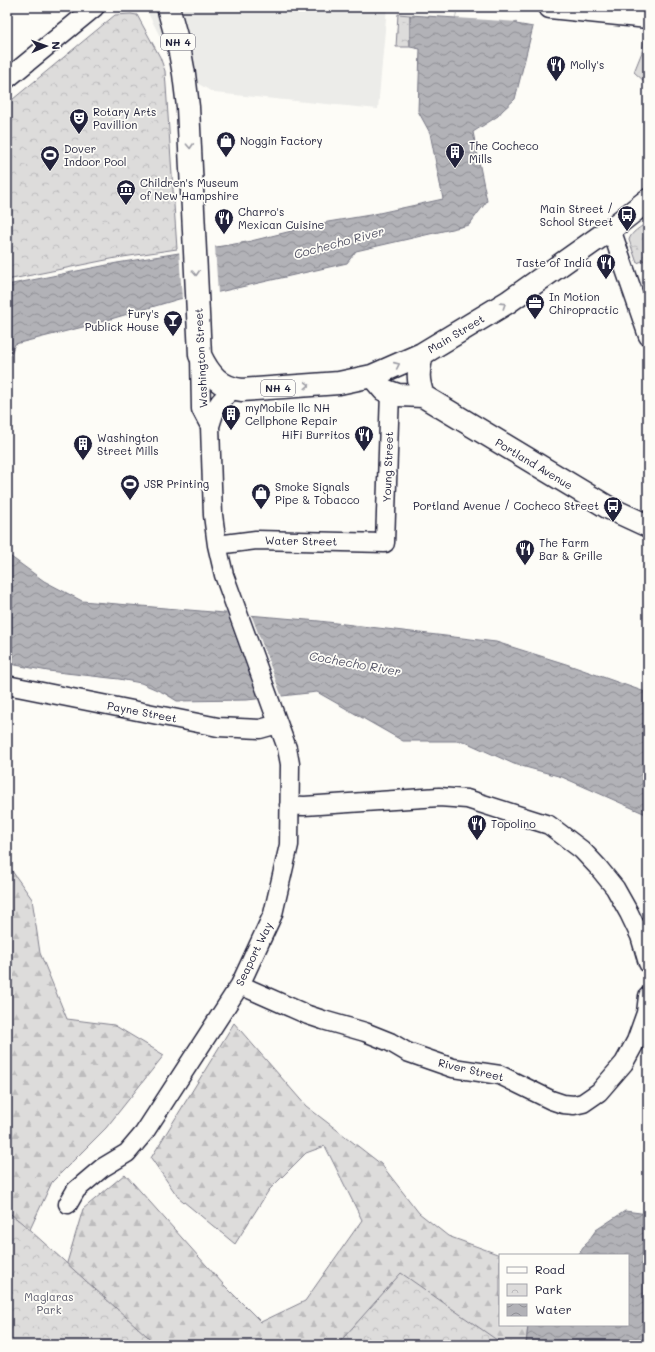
<svg xmlns="http://www.w3.org/2000/svg" width="655" height="1352" font-family="Mali,sans-serif">
  <style>
    .built { fill: #ecece9 }
    .green { fill: #dddcdb; stroke: #807f8b }
    .forest { fill: url(#forest-firs); stroke: #807f8b }
    .park { fill: url(#park-crowns); stroke: #807f8b }
    .water { fill: url(#water-waves); stroke: #787885 }
    .pier { fill: #fdfcf7 }
    .lines { fill: none; stroke-linecap: round; stroke-linejoin: round }
    .minor-casing { stroke: #22223b; stroke-width: 21 }
    .major-casing { stroke: #22223b; stroke-width: 25 }
    .minor { stroke: #fdfcf7; stroke-width: 18 }
    .major { stroke: #fdfcf7; stroke-width: 22 }
    .oneway { stroke: #9a9aa2 }
    .labels { text-anchor: middle; stroke-width: 3.5; stroke-linejoin: round; paint-order: stroke }
    .shield { fill: #fdfcf7; stroke: #646373; stroke-width: 1 }
    .shield-label { font-size: 10px; font-weight: bold; fill: #22223b }
    .poi-label { font-size: 11px; fill: #22223b; stroke: #fdfcf7; text-anchor: start }
    .street-label { font-size: 11px; fill: #22223b; stroke: #fdfcf7 }
    .park-label { font-size: 11px; fill: #5a5a6b; stroke: #fdfcf7 }
    .water-label { font-size: 12px; font-style: italic; fill: #545466; stroke: #fdfcf7 }
  </style>
  <defs>
    <pattern id="forest-firs" width="22" height="20" patternUnits="userSpaceOnUse"><rect width="22" height="20" fill="#dddcdb"/><path d="M5 1l3.5 6h-7zM16 11l3.5 6h-7z" fill="#bdbcbd"/></pattern>
    <pattern id="park-crowns" width="20" height="18" patternUnits="userSpaceOnUse"><rect width="20" height="18" fill="#dddcdb"/><path d="M2 6a3 3 0 1 1 6 0M12 15a3 3 0 1 1 6 0" fill="none" stroke="#bdbcbd"/></pattern>
    <pattern id="water-waves" width="16" height="10" patternUnits="userSpaceOnUse"><rect width="16" height="10" fill="#b2b2b7"/><path d="M0 5q4-4 8 0t8 0" fill="none" stroke="#909096"/></pattern>
  </defs>
  <rect width="100%" height="100%" fill="#fdfcf7"/>
  <filter id="ink" filterUnits="userSpaceOnUse"><feTurbulence type="fractalNoise" baseFrequency=".025" numOctaves="2"/><feDisplacementMap in="SourceGraphic" scale="8" xChannelSelector="R" yChannelSelector="G"/><feConvolveMatrix kernelMatrix="1 2 1 2 8 2 1 2 1" color-interpolation-filters="sRGB"/></filter>
  <g filter="url(#ink)">
    <path class="built" d="M143 7H387L378 109 214 93 178 72 148 13Z"/>
    <path class="green" d="M648 37 647 81 645 82 634 72 642 52 644 39Z"/>
    <path class="forest" d="M7 864 32 899 40 953 67 1019 114 1025 164 1055 106 1128 52 1182 12 1268 7 1273Z
      M234 1023 306 1106 381 1164 419 1213 448 1236 500 1255V1325H528L526 1345H137L61 1283 83 1209 125 1174 223 1284 261 1322 305 1301 362 1220 325 1146 306 1153 269 1190 235 1244 178 1197 151 1158Z"/>
    <path class="park" d="M131 14 137 15 160 57 165 71 177 249 116 258 7 280V104L115 15Z
      M398 14 410 15V47H396Z
      M648 222V259L637 263 629 240C631 232 641 227 648 222Z
      M7 1211 22 1223 157 1345H7Z
      M401 1273 504 1345H337Z"/>
    <path class="water" d="M457 7H518L516 24 533 27 515 99 502 111 498 116 473 132 487 201 469 225 356 251 347 263 219 292 179 299 87 326 15 344 9 358H7V285L117 263 247 242 328 222 370 215 443 199 430 133 418 111 420 49 410 47V15L456 18Z
      M7 554 44 581 82 601 319 621 496 642 566 664 648 693V815L562 777 514 764 463 741H403L317 692 247 700 177 701 164 693 141 683 119 679 48 671 10 664 7 660Z
      M625 1211 648 1214V1345H526L528 1325H628V1255H578L596 1230Z"/>
    <path class="pier" d="M457 7H520L518 22 456 18Z
      M215 246 218 294 182 300 179 250Z
      M226 612 251 614 282 697 258 699Z"/>
    <g class="lines">
      <g class="minor-casing">
        <path id="minor" d="M7 79 95 7
          M611 229 648 336
          M210 426C216 406 217 402 234 389
          M217 545 256 540 385 543 390 392
          M7 685 218 727 260 729 278 724
          M289 805 304 806 439 797 467 799 549 825 582 850 598 867 615 888 629 913 640 936 648 963
          M240 985 308 1015 323 1020 365 1032 390 1042 407 1052 453 1068 500 1075 551 1100 563 1104 574 1105 583 1103 599 1092 624 1063 636 1041 646 1013 648 996
          M68 1204 76 1190 102 1168 127 1153 144 1133 240 985 273 914 289 845 290 764 287 748 224 575 217 545 213 515 210 426 201 409 200 355"/>
      </g>
      <g class="major-casing">
        <path id="major" d="M168 7 179 47 184 74 188 107 200 355C209 374 220 388 242 390L339 383 372 376 422 354 508 302 611 229 648 200
          M550 7 648 17
          M422 354C418 373 417 378 423 396
          M372 376 384 390 398 395 423 396 609 508 648 526"/>
      </g>
      <use href="#minor" class="minor"/>
      <use href="#major" class="major"/>
    </g>
    <defs><path id="oneway-chevron" d="M-2-3.5L2.5 0L-2 3.5" fill="none" stroke-width="1.6" stroke-linecap="round" stroke-linejoin="round"/></defs>
    <g class="oneway">
      <use href="#oneway-chevron" transform="translate(190 146) rotate(87)"/>
      <use href="#oneway-chevron" transform="translate(196 273) rotate(87)"/>
      <use href="#oneway-chevron" transform="translate(503 305) rotate(-33)"/>
      <use href="#oneway-chevron" transform="translate(397 365) rotate(-24)"/>
      <use href="#oneway-chevron" transform="translate(307 385) rotate(-4)"/>
    </g>
  </g>
  <defs>
    <g id="restaurant-pin" transform="scale(1)"><path d="M0 17L-7.5 6A9.5 9.5 0 1 1 7.5 6Z" fill="#22223b" stroke="#fdfcf7"/><path d="M-5-6h1v4h1v-4h1v4h1v-4h1v5L-1.5 .5V6h-2V.5L-5-1ZM5-6V6H3V1.5H1.5Q1.5-4 5-6Z" fill="#fff"/></g>
    <g id="theatre-pin" transform="scale(1)"><path d="M0 17L-7.5 6A9.5 9.5 0 1 1 7.5 6Z" fill="#22223b" stroke="#fdfcf7"/><path d="M-5-5.5Q0-4 5-5.5V0Q5 5 0 6Q-5 5-5 0ZM-3.3-2.5H-1v1.5H-3.3ZM1-2.5H3.3v1.5H1ZM-2.8 1Q0 5.5 2.8 1Z" fill="#fff"/></g>
    <g id="shop-pin" transform="scale(1)"><path d="M0 17L-7.5 6A9.5 9.5 0 1 1 7.5 6Z" fill="#22223b" stroke="#fdfcf7"/><path d="M-5-2.5h2.3a2.7 3.5 0 0 1 5.4 0H5L5.5 6h-11ZM-1.5-2.5h3a1.5 2.3 0 0 0-3 0Z" fill="#fff"/></g>
    <g id="building-pin" transform="scale(1)"><path d="M0 17L-7.5 6A9.5 9.5 0 1 1 7.5 6Z" fill="#22223b" stroke="#fdfcf7"/><path d="M-4-6H4V6H1V3H-1V6H-4ZM-2.5-4.3h1.7v1.8h-1.7ZM.8-4.3h1.7v1.8H.8ZM-2.5-1h1.7V.8h-1.7ZM.8-1h1.7V.8H.8Z" fill="#fff"/></g>
    <g id="stadium-pin" transform="scale(1)"><path d="M0 17L-7.5 6A9.5 9.5 0 1 1 7.5 6Z" fill="#22223b" stroke="#fdfcf7"/><path d="M0-5a6.5 5 0 1 0 0 10a6.5 5 0 1 0 0-10ZM-3.5-1.8h7v3.6h-7Z" fill="#fff"/></g>
    <g id="museum-pin" transform="scale(1)"><path d="M0 17L-7.5 6A9.5 9.5 0 1 1 7.5 6Z" fill="#22223b" stroke="#fdfcf7"/><path d="M0-6L6-3V-2H-6V-3ZM-5-1h2V3h-2ZM-1-1h2V3h-2ZM3-1h2V3H3ZM-6 4H6V6H-6Z" fill="#fff"/></g>
    <g id="bus-pin" transform="scale(1)"><path d="M0 17L-7.5 6A9.5 9.5 0 1 1 7.5 6Z" fill="#22223b" stroke="#fdfcf7"/><path d="M-5-6H5V4H4V6H2V4H-2V6H-4V4H-5ZM-3.5-4V0h7V-4ZM-3.5 1.2v1.5H-2V1.2ZM2 1.2v1.5H3.5V1.2Z" fill="#fff"/></g>
    <g id="office-pin" transform="scale(1)"><path d="M0 17L-7.5 6A9.5 9.5 0 1 1 7.5 6Z" fill="#22223b" stroke="#fdfcf7"/><path d="M-6-3h4V-5.5h4V-3h4V5H-6ZM-1-4.5V-3h2v-1.5ZM-6 0V1H6V0Z" fill="#fff"/></g>
    <g id="bar-pin" transform="scale(1)"><path d="M0 17L-7.5 6A9.5 9.5 0 1 1 7.5 6Z" fill="#22223b" stroke="#fdfcf7"/><path d="M-6-5H6L.8 .8V4.5H3.5V6h-7V4.5H-.8V.8Z" fill="#fff"/></g>
  </defs>
  <g fill-rule="evenodd">
    <use href="#restaurant-pin" x="556" y="65"/>
    <use href="#theatre-pin" x="79" y="118"/>
    <use href="#shop-pin" x="226" y="141"/>
    <use href="#building-pin" x="455" y="152"/>
    <use href="#stadium-pin" x="50" y="155"/>
    <use href="#museum-pin" x="126" y="189"/>
    <use href="#bus-pin" x="627" y="215"/>
    <use href="#restaurant-pin" x="224" y="218"/>
    <use href="#restaurant-pin" x="606" y="263"/>
    <use href="#office-pin" x="535" y="303"/>
    <use href="#bar-pin" x="173" y="320"/>
    <use href="#building-pin" x="231" y="414"/>
    <use href="#restaurant-pin" x="364" y="435"/>
    <use href="#building-pin" x="83" y="444"/>
    <use href="#stadium-pin" x="130" y="484"/>
    <use href="#shop-pin" x="261" y="493"/>
    <use href="#bus-pin" x="613" y="506"/>
    <use href="#restaurant-pin" x="525" y="549"/>
    <use href="#restaurant-pin" x="477" y="824"/>
  </g>
  <g class="labels">
    <g class="shield">
      <rect x="161" y="34" width="34" height="16" rx="3"/>
      <rect x="261" y="380" width="34" height="16" rx="3"/>
    </g>
    <g class="shield-label">
      <text x="178" y="46">NH 4</text>
      <text x="278" y="392">NH 4</text>
    </g>
    <g class="poi-label">
      <text x="570" y="69">Molly's</text>
      <text x="93" y="116">Rotary Arts<tspan x="93" dy="13">Pavillion</tspan></text>
      <text x="240" y="145">Noggin Factory</text>
      <text x="469" y="150">The Cocheco<tspan x="469" dy="13">Mills</tspan></text>
      <text x="64" y="153">Dover<tspan x="64" dy="13">Indoor Pool</tspan></text>
      <text x="140" y="187">Children's Museum<tspan x="140" dy="13">of New Hampshire</tspan></text>
      <text x="613" y="213" text-anchor="end">Main Street /<tspan x="613" dy="13">School Street</tspan></text>
      <text x="238" y="216">Charro's<tspan x="238" dy="13">Mexican Cuisine</tspan></text>
      <text x="592" y="267" text-anchor="end">Taste of India</text>
      <text x="549" y="301">In Motion<tspan x="549" dy="13">Chiropractic</tspan></text>
      <text x="159" y="318" text-anchor="end">Fury's<tspan x="159" dy="13">Publick House</tspan></text>
      <text x="245" y="412">myMobile llc NH<tspan x="245" dy="13">Cellphone Repair</tspan></text>
      <text x="350" y="439" text-anchor="end">HiFi Burritos</text>
      <text x="97" y="442">Washington<tspan x="97" dy="13">Street Mills</tspan></text>
      <text x="144" y="488">JSR Printing</text>
      <text x="275" y="491">Smoke Signals<tspan x="275" dy="13">Pipe &amp; Tobacco</tspan></text>
      <text x="599" y="510" text-anchor="end">Portland Avenue / Cocheco Street</text>
      <text x="539" y="547">The Farm<tspan x="539" dy="13">Bar &amp; Grille</tspan></text>
      <text x="491" y="828">Topolino</text>
    </g>
    <g class="street-label">
      <text transform="translate(456 334) rotate(-31)" y="4">Main Street</text>
      <text transform="translate(201 358) rotate(-93)" y="4">Washington Street</text>
      <text transform="translate(534 464) rotate(31)" y="4">Portland Avenue</text>
      <text transform="translate(388 467) rotate(-88)" y="4">Young Street</text>
      <text transform="translate(301 541) rotate(1)" y="4">Water Street</text>
      <text transform="translate(142 712) rotate(11)" y="4">Payne Street</text>
      <text transform="translate(254 954) rotate(-64)" y="4">Seaport Way</text>
      <text transform="translate(471 1070) rotate(13)" y="4">River Street</text>
    </g>
    <g class="park-label">
      <text x="49" y="1301">Maglaras<tspan x="49" dy="13">Park</tspan></text>
    </g>
    <g class="water-label">
      <text transform="translate(339 243) rotate(-15)" y="4">Cochecho River</text>
      <text transform="translate(355 664) rotate(10)" y="4">Cochecho River</text>
    </g>
  </g>
  <rect width="655" height="1352" fill="none" stroke="#fdfcf7" stroke-width="24"/>
  <rect x="12" y="12" width="631" height="1328" fill="none" stroke="#22223b" stroke-width="1.5" filter="url(#ink)"/>
  <rect x="499" y="1254" width="130" height="72" fill="#fdfcf7" stroke="#a5a5ac"/>
  <rect x="507" y="1267" width="20" height="6" fill="#fdfcf7" stroke="#a5a5ac"/>
  <text x="535" y="1274" font-size="12" fill="#22223b">Road</text>
  <rect x="507" y="1284" width="20" height="12" fill="url(#park-crowns)" stroke="#a5a5ac"/>
  <text x="535" y="1294" font-size="12" fill="#22223b">Park</text>
  <rect x="507" y="1304" width="20" height="12" fill="url(#water-waves)" stroke="#a5a5ac"/>
  <text x="535" y="1314" font-size="12" fill="#22223b">Water</text>
  <g transform="translate(46 46) rotate(88)" stroke="#fdfcf7" stroke-width="3" paint-order="stroke">
  <path d="M0-3L7 15L0 10L-7 15Z" fill="#22223b"/>
  <text y="-6" font-size="11" font-weight="bold" text-anchor="middle" fill="#22223b">N</text>
  </g>
</svg>
